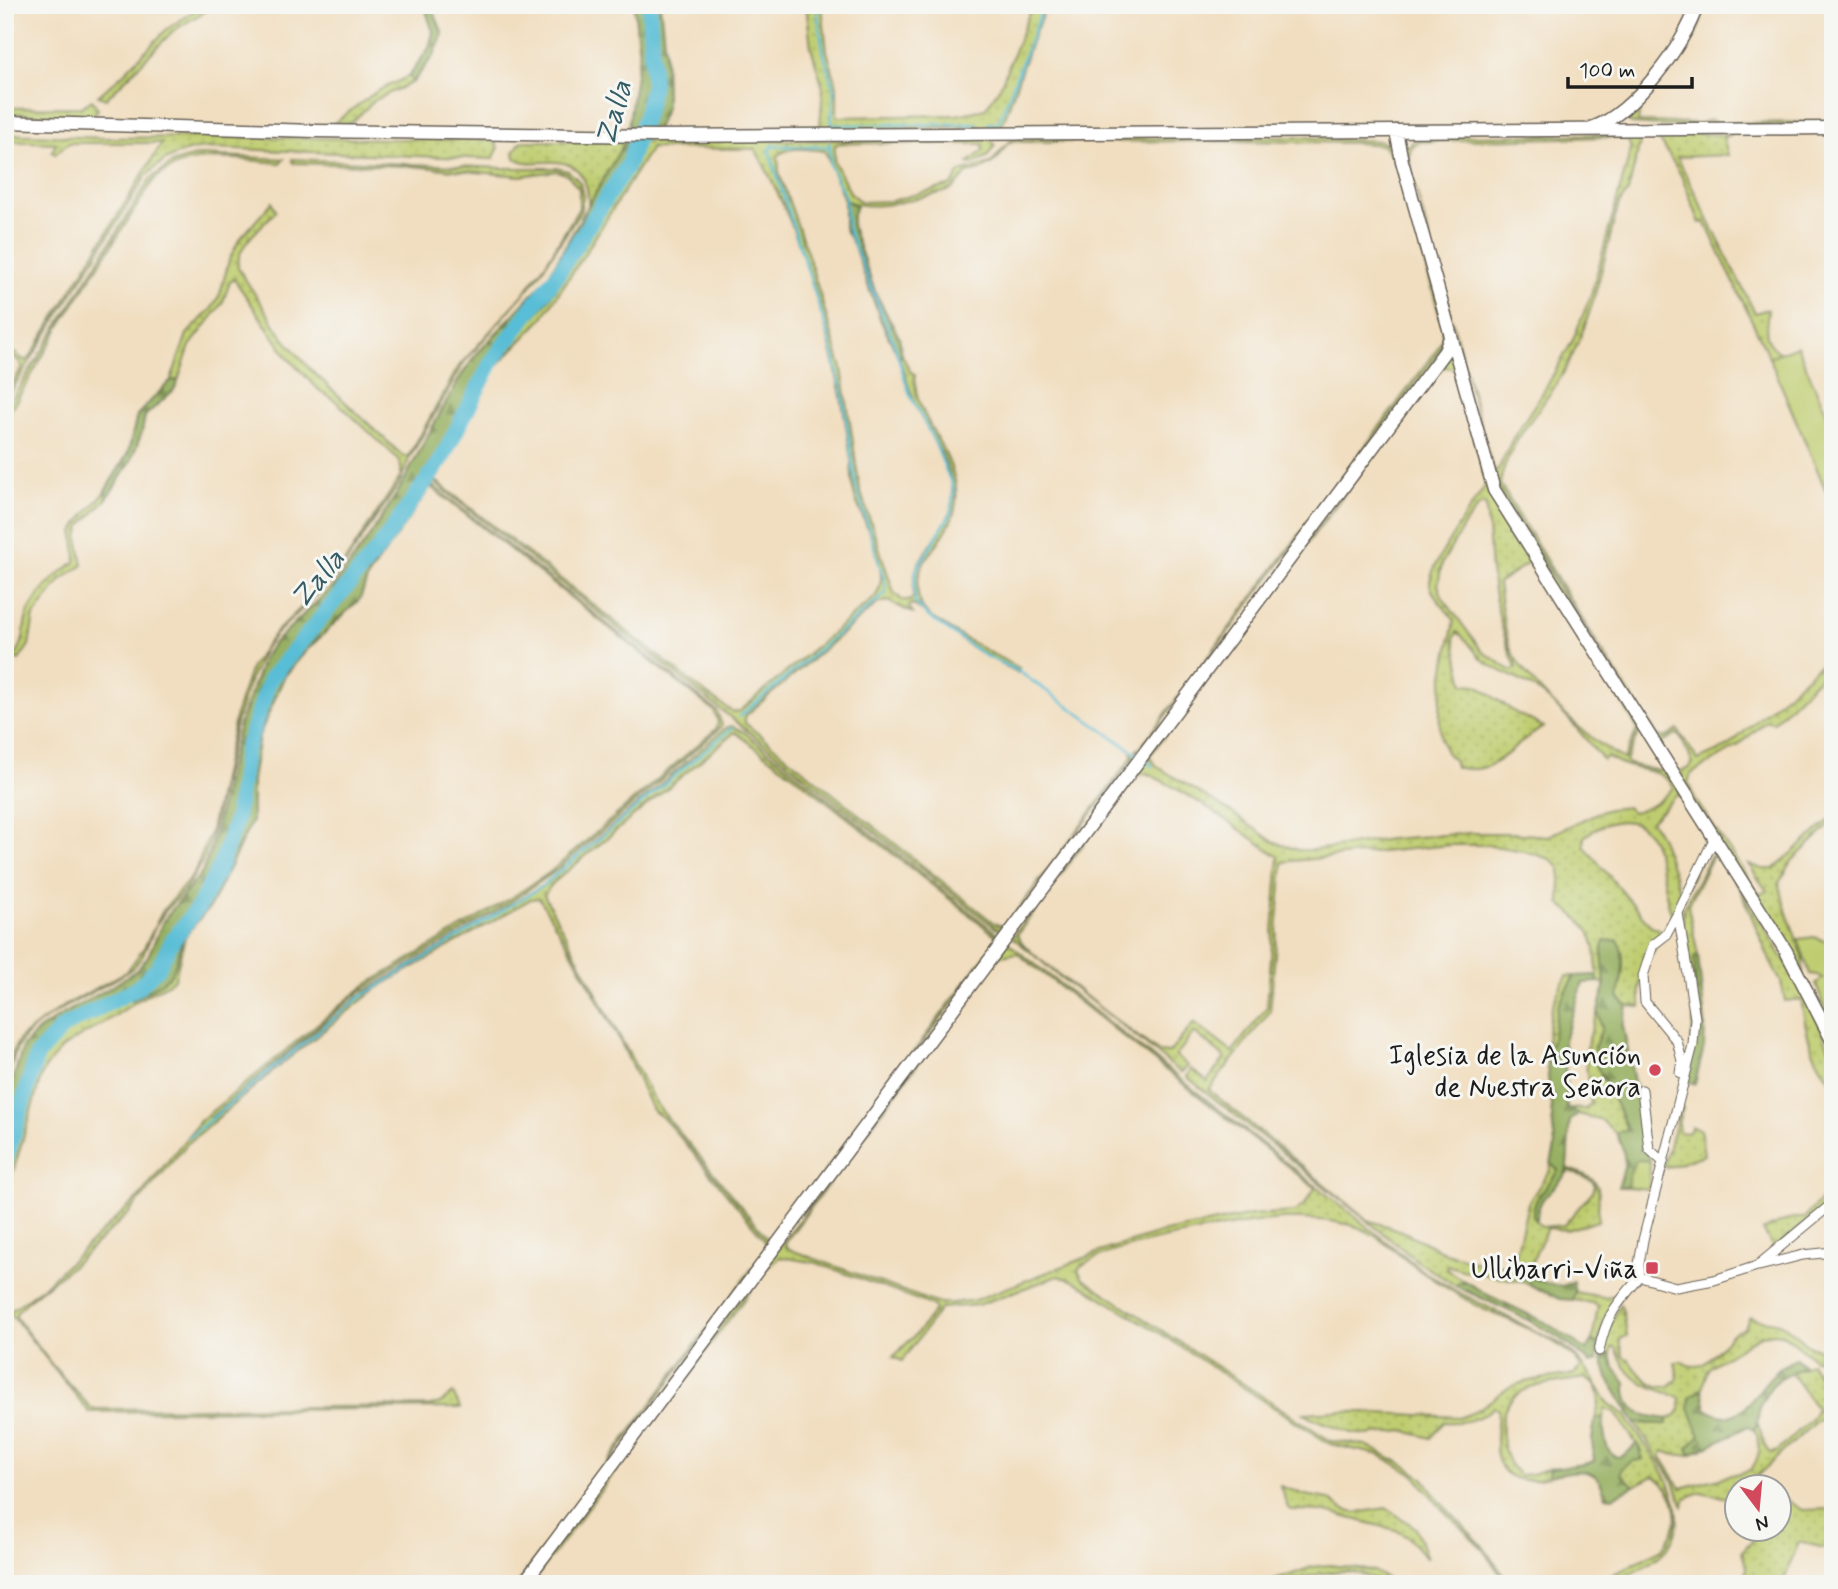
<svg xmlns="http://www.w3.org/2000/svg" width="1838" height="1589" font-family="Mynerve,sans-serif">
  <style>
    .grass { fill: url(#grass-dots); stroke: #6e7446; stroke-width: 2; fill-rule: evenodd }
    .forest { fill: url(#forest-firs); stroke: #5a663f; stroke-width: 2 }
    .green { fill: #bfcd6f; stroke: #6e7446; stroke-width: 2 }
    .lines { fill: none; stroke-linecap: round; stroke-linejoin: round }
    .stream { stroke: #58bdd6; stroke-width: 2.5 }
    .river { stroke: #58bdd6; stroke-width: 16 }
    .street-casing { stroke: #676055; stroke-width: 11 }
    .secondary-casing { stroke: #676055; stroke-width: 15 }
    .street { stroke: #fff; stroke-width: 9 }
    .secondary { stroke: #fff; stroke-width: 12 }
    .poi-dot { fill: #d1495b; stroke: #f6f6f2; stroke-width: 2.5 }
    .labels { text-anchor: middle; stroke-width: 6; stroke-linejoin: round; paint-order: stroke }
    .poi-label { font-size: 28px; fill: #1c1c1c; stroke: #f6f6f2; text-anchor: end }
    .water-label { font-size: 30px; font-style: italic; fill: #345c66; stroke: #f6f6f2 }
  </style>
  <defs>
    <pattern id="grass-dots" width="8" height="8" patternUnits="userSpaceOnUse" patternTransform="scale(1.75)"><rect width="8" height="8" fill="#bfcd6f"/><path d="M2 2h.1M6 6h.1" fill="none" stroke="#a4af60" stroke-width="1.8" stroke-linecap="round"/></pattern>
    <pattern id="forest-firs" width="22" height="20" patternUnits="userSpaceOnUse" patternTransform="scale(1.75)"><rect width="22" height="20" fill="#97b062"/><path d="M5 1l3.5 6h-7zM16 11l3.5 6h-7z" fill="#7a8e50"/></pattern>
  </defs>
  <rect width="100%" height="100%" fill="#f6f6f2"/>
  <filter id="ink" filterUnits="userSpaceOnUse"><feTurbulence type="fractalNoise" baseFrequency=".0143" numOctaves="2"/><feDisplacementMap in="SourceGraphic" scale="14" xChannelSelector="R" yChannelSelector="G"/><feConvolveMatrix kernelMatrix="1 2 1 2 8 2 1 2 1" color-interpolation-filters="sRGB"/></filter>
  <filter id="wash" filterUnits="userSpaceOnUse"><feTurbulence type="fractalNoise" baseFrequency=".00686" numOctaves="4" result="noise"/><feDisplacementMap in="SourceGraphic" scale="28" xChannelSelector="R" yChannelSelector="G"/><feGaussianBlur stdDeviation="1.57" result="paint"/><feColorMatrix in="noise" values="0 0 0 0 0 0 0 0 0 0 0 0 0 0 0 0 0 1.4 0 .05"/><feComposite in="paint" operator="in"/></filter>
  <g filter="url(#wash)">
    <rect width="100%" height="100%" fill="#f1dec0"/>
    <path class="grass" d="M203 5H215L173 31 106 99 98 96 123 74 167 29Z
      M806 5H821L822 8 827 51 837 87V117L956 115 985 109 1000 87 1032 6 1047 5 1032 39 1002 126 815 130 820 126 823 88 811 47Z
      M1702 5H1705C1701 20 1698 33 1689 46 1673 69 1639 93 1638 122L1700 123 1710 120 1720 123 1833 122V125L1662 126 1631 124 1628 119C1633 95 1670 67 1684 45 1692 33 1697 19 1702 5Z
      M409 76 413 82 375 100 351 123H334L377 91Z
      M92 100 98 109 92 117 5 113V108L81 107Z
      M1655 132 1731 135 1723 137 1728 155 1677 157 1755 313 1768 309C1766 330 1762 341 1781 353L1769 357 1705 222 1700 223 1681 175Z
      M5 134 103 138 202 137 491 140 497 144 498 149 493 159 207 148C181 150 164 158 146 176L5 401V396L22 368 20 362 5 351V346L24 360 29 359 162 143H69L55 154 52 152 56 143 5 141Z
      M1642 134 1628 192 1619 204C1603 259 1594 316 1566 368 1546 406 1507 440 1500 484L1596 642 1657 735 1664 738 1678 730 1698 760 1727 747 1833 653V664L1774 722 1766 721 1738 746 1691 774 1688 783 1695 799 1759 894 1767 891 1748 864 1762 869H1774L1833 817V822L1792 861 1779 883 1787 913 1803 956V974L1674 773 1687 769 1693 763 1680 736 1676 734 1658 745 1497 486 1407 158V148L1412 142 1420 139 1463 136ZM1613 137 1628 140 1631 149 1591 295 1572 342 1545 389 1513 438 1497 472 1493 470 1411 172 1409 155 1412 146 1421 142 1465 140Z
      M1302 137 1381 141 1391 146 1396 156 1447 329 1440 351 1004 930 997 929 434 482 435 480 708 695 733 712 740 711 875 597C894 572 863 523 855 497 851 485 852 471 851 459 848 438 845 417 841 396 826 315 796 220 755 149L651 148 584 255 541 320 492 371C504 343 531 324 549 299 584 249 615 196 641 141L990 139 995 145 987 157 972 164 968 163 984 150 982 144 840 143 835 145 834 161 851 194 861 202 891 201 952 185 960 172 991 163 1011 139ZM1239 141 1358 143 1383 145 1391 154 1405 190 1442 325V339L1436 351 1140 748 1131 753 1133 756 1007 924 1001 926 994 923 745 723V716L877 604 887 601 913 613 909 607 911 604 915 606 967 644 1017 673 1019 668C994 655 969 642 945 626 939 622 932 619 927 614 912 598 916 571 929 555 944 535 959 516 956 488 952 447 913 416 915 375L910 371 902 355 899 358C905 373 909 389 915 404 928 436 958 468 952 505 948 527 930 542 920 561 913 572 914 585 913 598L909 601 902 600 894 593 860 490 842 369 809 258 779 173 778 156C789 144 811 150 825 151L844 200C874 214 914 198 945 192L954 188 967 173 981 170 998 159 1008 142Z
      M521 141H625L588 208C590 180 579 160 547 162 535 162 526 165 515 158L514 152Z
      M200 155 284 159 280 163C236 160 188 148 153 181L62 323 5 420V410L150 179 174 162Z
      M292 159 503 168H557L568 171 575 177 580 183 583 197 580 212 535 281 465 361 409 459 399 484 338 574 275 635 265 648 250 679 236 723 210 842 204 858 185 890 167 909 156 925 142 957 134 967C103 991 41 1012 20 1043 11 1058 9 1080 5 1096L13 1051 20 1038 62 1007 126 972 144 948 163 910 194 874 211 830 236 713 251 667 275 633 338 572 401 476V467L397 458 337 402 319 390 289 359 234 279 230 282 222 304 190 346 178 381 171 380 187 334 212 308 220 294 229 260 239 240 272 202 276 211C262 227 236 245 238 268L282 336 309 368 402 455 408 457 459 366 522 296 546 263 579 208V189L568 175 557 171 520 176 411 166 293 163Z
      M1449 357H1453L1486 469 1641 728 1626 761 1629 764 1659 771 1664 767 1707 834 1708 843 1673 917C1660 892 1664 826 1630 822 1613 819 1597 827 1584 837V846L1650 925 1664 932C1650 957 1635 977 1641 1007L1627 1006 1618 997C1622 977 1627 959 1618 940L1602 951 1605 983 1598 982C1594 937 1597 932 1560 904L1561 877 1559 866 1550 859 1524 851 1487 845H1450L1283 862 1270 1011 1209 1090 1368 1220 1402 1231 1446 1253 1480 1263 1511 1266 1515 1259 1528 1203 1550 1170 1551 1164 1558 1170 1553 1180 1539 1194 1533 1217 1542 1227 1564 1225 1593 1191 1595 1185 1591 1180 1570 1171 1566 1174 1568 1168C1606 1183 1598 1182 1598 1221L1566 1230 1547 1228 1530 1267H1520L1516 1275 1521 1276V1281L1465 1271 1447 1265 1446 1269 1466 1282H1459L1456 1286 1420 1263 1187 1077 1191 1069 1207 1081 1225 1058 1194 1032 1176 1056 1188 1066 1181 1073 1012 937 1444 358ZM1447 367 1456 369 1486 485C1475 501 1428 567 1430 584 1432 596 1447 610 1454 620 1449 650 1430 727 1446 752 1448 755 1451 757 1454 760L1455 767C1498 778 1510 744 1544 727L1516 713 1477 685 1464 684 1454 639 1457 632C1468 639 1475 655 1487 663 1502 673 1520 679 1535 689 1561 708 1583 735 1603 760L1607 757C1614 760 1621 764 1628 766 1644 771 1666 771 1673 788 1660 801 1650 809 1632 812L1627 807 1609 809 1597 813 1548 836 1511 833H1470L1390 839 1314 850H1298L1274 842 1231 812 1158 767 1149 757 1436 370ZM1485 504C1489 525 1489 548 1491 570 1495 604 1502 636 1516 667L1512 671 1482 651 1443 598 1438 585 1442 563 1465 524 1479 506ZM1533 560 1635 724 1637 730 1624 759C1592 744 1523 680 1510 647 1503 626 1501 604 1498 583ZM1146 773C1194 795 1235 827 1279 857L1267 1007 1232 1052 1194 1023 1169 1053 1159 1052C1134 1033 1026 956 1017 935L1132 777ZM1678 794C1715 838 1708 843 1683 891L1679 889 1661 838 1651 821Z
      M432 485 717 711 722 725 717 731 557 870 509 903 359 992 210 1118 363 993 544 885 726 728 732 726 744 732 1000 936 999 941 519 1584H517L767 1248 764 1239 680 1137 662 1117 652 1110 623 1047 574 956 539 898 531 899 376 989 279 1066 187 1144 128 1214 72 1266 30 1299 17 1312 16 1317 52 1365 92 1409 431 1406 442 1402 453 1393 460 1408 89 1412 9 1312 44 1286 139 1197 200 1121 344 1002 366 985 514 896 549 873 716 729 718 722 714 711 431 487ZM735 732 801 781 996 936 995 942 779 1234 768 1239 656 1104 544 895 553 883Z
      M105 491 107 498 81 526 78 537 83 565 61 580 34 616 29 645 19 660 14 658C28 639 21 627 29 611 39 591 57 574 75 562 78 552 73 543 74 533 75 523 98 502 105 491Z
      M1715 848 1811 1003 1833 1058V1085C1810 1053 1807 1038 1801 999L1785 1001 1781 982 1771 963 1739 886 1718 854 1712 857 1688 906 1698 955 1694 957 1696 972 1694 983 1683 933V908Z
      M196 923 185 937 175 978C168 986 156 989 147 995 131 1004 116 1016 100 1025 72 1042 60 1044 42 1074L5 1199V1181L28 1105C36 1094 31 1080 37 1069 56 1031 94 1013 129 994L132 1000C143 992 157 986 167 978 177 970 181 938 187 924Z
      M1007 942 1426 1273 1458 1292 1563 1345C1583 1361 1594 1379 1606 1401 1612 1408 1618 1408 1625 1415 1652 1457 1714 1522 1650 1563 1634 1573 1614 1584 1595 1584L1662 1549C1683 1524 1681 1496 1654 1476L1634 1486 1621 1474 1622 1468 1633 1461 1641 1451 1615 1412 1605 1409 1603 1418 1595 1419C1600 1404 1604 1383 1584 1378 1544 1386 1496 1382 1502 1436 1504 1452 1507 1465 1520 1475L1531 1474 1551 1468 1548 1476C1528 1484 1503 1482 1497 1456 1494 1442 1498 1424 1498 1410L1494 1407C1478 1421 1465 1423 1444 1422L1431 1438 1404 1431 1367 1435 1351 1433 1311 1418 1304 1413 1338 1411 1461 1417C1481 1411 1492 1398 1508 1388 1524 1379 1556 1378 1574 1374L1581 1367C1566 1340 1509 1321 1481 1308 1461 1297 1441 1285 1422 1272 1399 1257 1378 1232 1351 1225 1329 1220 1305 1218 1282 1219 1252 1221 1090 1247 1078 1270L1083 1279 1331 1441 1366 1445 1405 1465 1424 1479 1442 1504 1482 1545 1510 1584H1507L1481 1547 1442 1509 1414 1475 1379 1455 1330 1444 1158 1332 1074 1281 1058 1276 978 1305 941 1308 902 1361 893 1357 918 1332 935 1310 934 1306 817 1263 781 1257 769 1266 531 1584H527ZM1017 953 1315 1188 1304 1205 1294 1212 1252 1215 1160 1233 1108 1249 975 1300 952 1303H936L791 1250 785 1246 787 1240 997 957Z
      M1567 976H1575L1558 1006 1552 1040 1546 1055C1549 1021 1548 1006 1567 976Z
      M1598 1012 1602 1028 1594 1048 1601 1077 1608 1086 1627 1129 1616 1133 1602 1121 1579 1114 1567 1108 1585 1109 1591 1104C1585 1062 1582 1052 1598 1012Z
      M1680 1107 1683 1108 1678 1123 1679 1132 1688 1133 1692 1127 1700 1129 1704 1155 1667 1168 1664 1164Z
      M1833 1187V1199L1774 1248 1763 1230 1792 1218H1804Z
      M1575 1292 1603 1297 1622 1295C1606 1312 1602 1322 1598 1344L1592 1341 1598 1306 1592 1303 1572 1300Z
      M1620 1304C1625 1311 1625 1326 1627 1336L1620 1339 1623 1357 1629 1359C1635 1370 1654 1392 1669 1386 1673 1384 1675 1381 1678 1378L1675 1363 1681 1361C1706 1379 1718 1345 1733 1333 1734 1332 1743 1329 1744 1328L1750 1317C1762 1322 1773 1319 1783 1325 1804 1337 1804 1352 1833 1349V1357L1814 1359 1784 1335 1775 1333 1761 1335 1711 1366 1707 1371 1702 1389 1690 1397V1408L1700 1436 1688 1448 1691 1455H1675L1663 1451 1661 1457 1681 1488 1751 1470C1760 1456 1763 1444 1754 1430L1758 1424 1764 1443 1770 1453 1778 1451 1813 1417 1816 1408 1791 1373 1811 1363 1833 1400V1411L1814 1423 1756 1477 1746 1482 1748 1487 1736 1488V1500L1701 1492 1685 1498 1683 1506 1674 1482 1635 1423 1667 1424V1419L1676 1415 1680 1410V1398C1647 1384 1630 1386 1616 1348H1612L1611 1354 1601 1355 1602 1345Z
      M1280 1486 1305 1495 1329 1499 1342 1509 1355 1513 1386 1508 1416 1528 1427 1559 1409 1538 1396 1530 1322 1511 1292 1510 1288 1508Z
      M1779 1496 1802 1510 1833 1509V1550L1799 1542 1782 1584H1751L1745 1576 1746 1567 1742 1551 1761 1531 1778 1530Z
      M1330 1565 1374 1571 1396 1584C1378 1584 1363 1571 1344 1571 1316 1571 1291 1584 1264 1584L1312 1567Z"/>
    <path class="forest" d="M424 5H431L443 34 434 55 413 82 409 76 429 48 433 32Z
      M634 5H660L665 51 666 107 657 128 628 127 639 54Z
      M625 141H641L620 184 547 301 498 358 492 371 474 396 451 452 441 472 368 577 360 599 306 651 284 677 259 736 252 780V821L210 907 196 923 187 924C179 940 180 959 171 974 166 982 142 994 133 1000L129 995C94 1013 55 1032 37 1069 31 1081 36 1094 28 1105L5 1181V1107L23 1046 39 1030 58 1017 116 984 138 969 148 956 164 920 202 872 211 850 239 725 263 659 272 645 336 583 365 543 398 492 428 435 461 376 474 357 547 278Z
      M844 200 856 205 852 218V227L876 294 899 337 902 355 899 358 881 321 853 244 844 228Z
      M171 380 178 381 174 390 145 416 142 432 131 461 107 498 105 491 128 453 137 415Z
      M1618 940C1627 959 1622 977 1618 997L1627 1006 1623 1026 1650 1163 1642 1160 1630 1173 1627 1187H1618C1627 1163 1627 1156 1616 1133L1627 1129 1608 1086 1596 1065 1594 1048 1602 1028 1598 1012 1605 983 1602 951 1605 941Z
      M1698 955 1705 1023 1704 1047 1695 1084 1687 1083 1696 998 1694 957Z
      M1597 975 1598 982 1583 983 1564 1040 1567 1108 1579 1114 1570 1120C1568 1131 1569 1169 1565 1175 1553 1193 1539 1193 1537 1219L1533 1217C1531 1197 1550 1186 1558 1170L1551 1164 1555 1147 1546 1056 1552 1040 1558 1006 1575 976Z
      M1521 1276C1542 1277 1554 1294 1573 1281L1575 1292 1572 1300 1560 1299 1521 1281Z
      M1459 1282H1466L1490 1296 1545 1322 1587 1350 1592 1341 1598 1344 1597 1361 1590 1363C1557 1328 1498 1307 1456 1286Z
      M1611 1354 1614 1368 1626 1383C1624 1413 1642 1416 1667 1419V1424L1635 1423 1608 1378 1601 1355Z
      M1796 1358 1804 1366C1780 1379 1770 1380 1760 1408 1757 1416 1759 1422 1754 1430L1748 1426 1691 1455 1688 1448 1700 1436 1689 1408 1690 1397 1702 1389 1706 1409C1742 1433 1754 1389 1778 1370 1783 1365 1790 1362 1796 1358Z
      M1603 1418C1604 1442 1609 1476 1637 1443L1643 1460 1633 1461 1622 1468 1621 1474 1634 1486 1613 1497 1606 1496C1603 1491 1602 1485 1599 1480 1588 1465 1563 1473 1548 1476L1551 1468C1564 1466 1584 1466 1594 1461L1592 1440 1595 1419Z"/>
    <path class="green" d="M1797 346 1833 428V507L1769 357Z
      M1814 937 1833 944V1014L1829 1016 1823 1006 1816 983 1822 979 1817 975 1810 974 1798 939Z
      M1642 1160 1650 1163 1649 1189 1627 1187 1630 1173 1635 1161Z"/>
    <g class="lines">
      <path class="stream" d="M816 5 824 55 834 90 831 128
        M988 124 999 122 1044 5
        M832 125 977 124
        M830 147V165L845 197 847 228 892 338 910 395 935 443 954 490 950 515 916 570 914 586 915 602 926 615 984 655 1018 671 1137 754
        M739 717 885 594 886 586 856 487 842 391 829 337 769 151 772 146 830 147 829 143
        M1145 759 1152 766
        M189 1137 359 998 541 887 732 728"/>
      <path class="river" d="M5 1162 37 1055 63 1027 137 988 157 969 172 941 199 906 220 866 236 819 245 752 270 679 379 548 441 460 492 361 557 275 628 164 645 117 653 84 649 5"/>
    </g>
  </g>
  <g filter="url(#ink)">
    <g class="lines">
      <g class="street-casing">
        <path id="street" d="M1678 913 1666 935 1653 945 1643 976 1645 1002 1677 1041 1682 1061 1680 1073
          M1642 1090 1649 1149 1662 1161
          M1759 1266 1803 1255 1833 1252
          M1640 1277 1676 1287 1714 1280 1757 1266 1833 1203
          M1599 1351C1606 1315 1617 1304 1640 1277L1639 1264 1643 1240 1693 1045 1695 1018 1678 913 1714 839"/>
      </g>
      <g class="secondary-casing">
        <path id="secondary" d="M5 122 316 131 654 136 1833 128
          M1594 127C1633 113 1685 45 1697 5
          M1396 131 1402 161 1494 490 1786 951 1833 1042
          M523 1584 1445 351 1451 335"/>
      </g>
      <use href="#street" class="street"/>
      <use href="#secondary" class="secondary"/>
    </g>
  </g>
  <g class="poi-dot">
    <circle cx="1655" cy="1070" r="7"/>
    <rect x="1645" y="1261" width="14" height="14" rx="3.5"/>
  </g>
  <g class="labels">
    <g class="poi-label">
      <text x="1641" y="1064">Iglesia de la Asunción<tspan x="1641" dy="32">de Nuestra Señora</tspan></text>
      <text x="1638" y="1278">Ullibarri-Viña</text>
    </g>
    <g class="water-label">
      <text transform="translate(613 113) rotate(-74)" y="10">Zalla</text>
      <text transform="translate(317 578) rotate(-50)" y="10">Zalla</text>
    </g>
  </g>
  <rect width="1838" height="1589" fill="none" stroke="#f6f6f2" stroke-width="28"/>
  <g transform="translate(1758 1508) rotate(164)"><circle r="33" fill="#f6f6f2" stroke="#9f9f9c" stroke-width="2"/>
  <path d="M0-5L12 26L0 18L-12 26Z" fill="#d1495b"/>
  <text y="-10" font-size="19" font-weight="bold" text-anchor="middle" fill="#1c1c1c">N</text>
  </g>
  <path d="M1568 77v10h124v-10" fill="none" stroke="#1c1c1c" stroke-width="3.5"/>
  <text x="1579" y="77" font-size="21" fill="#1c1c1c" stroke="#f6f6f2" stroke-width="5" paint-order="stroke">100 m</text>
</svg>
